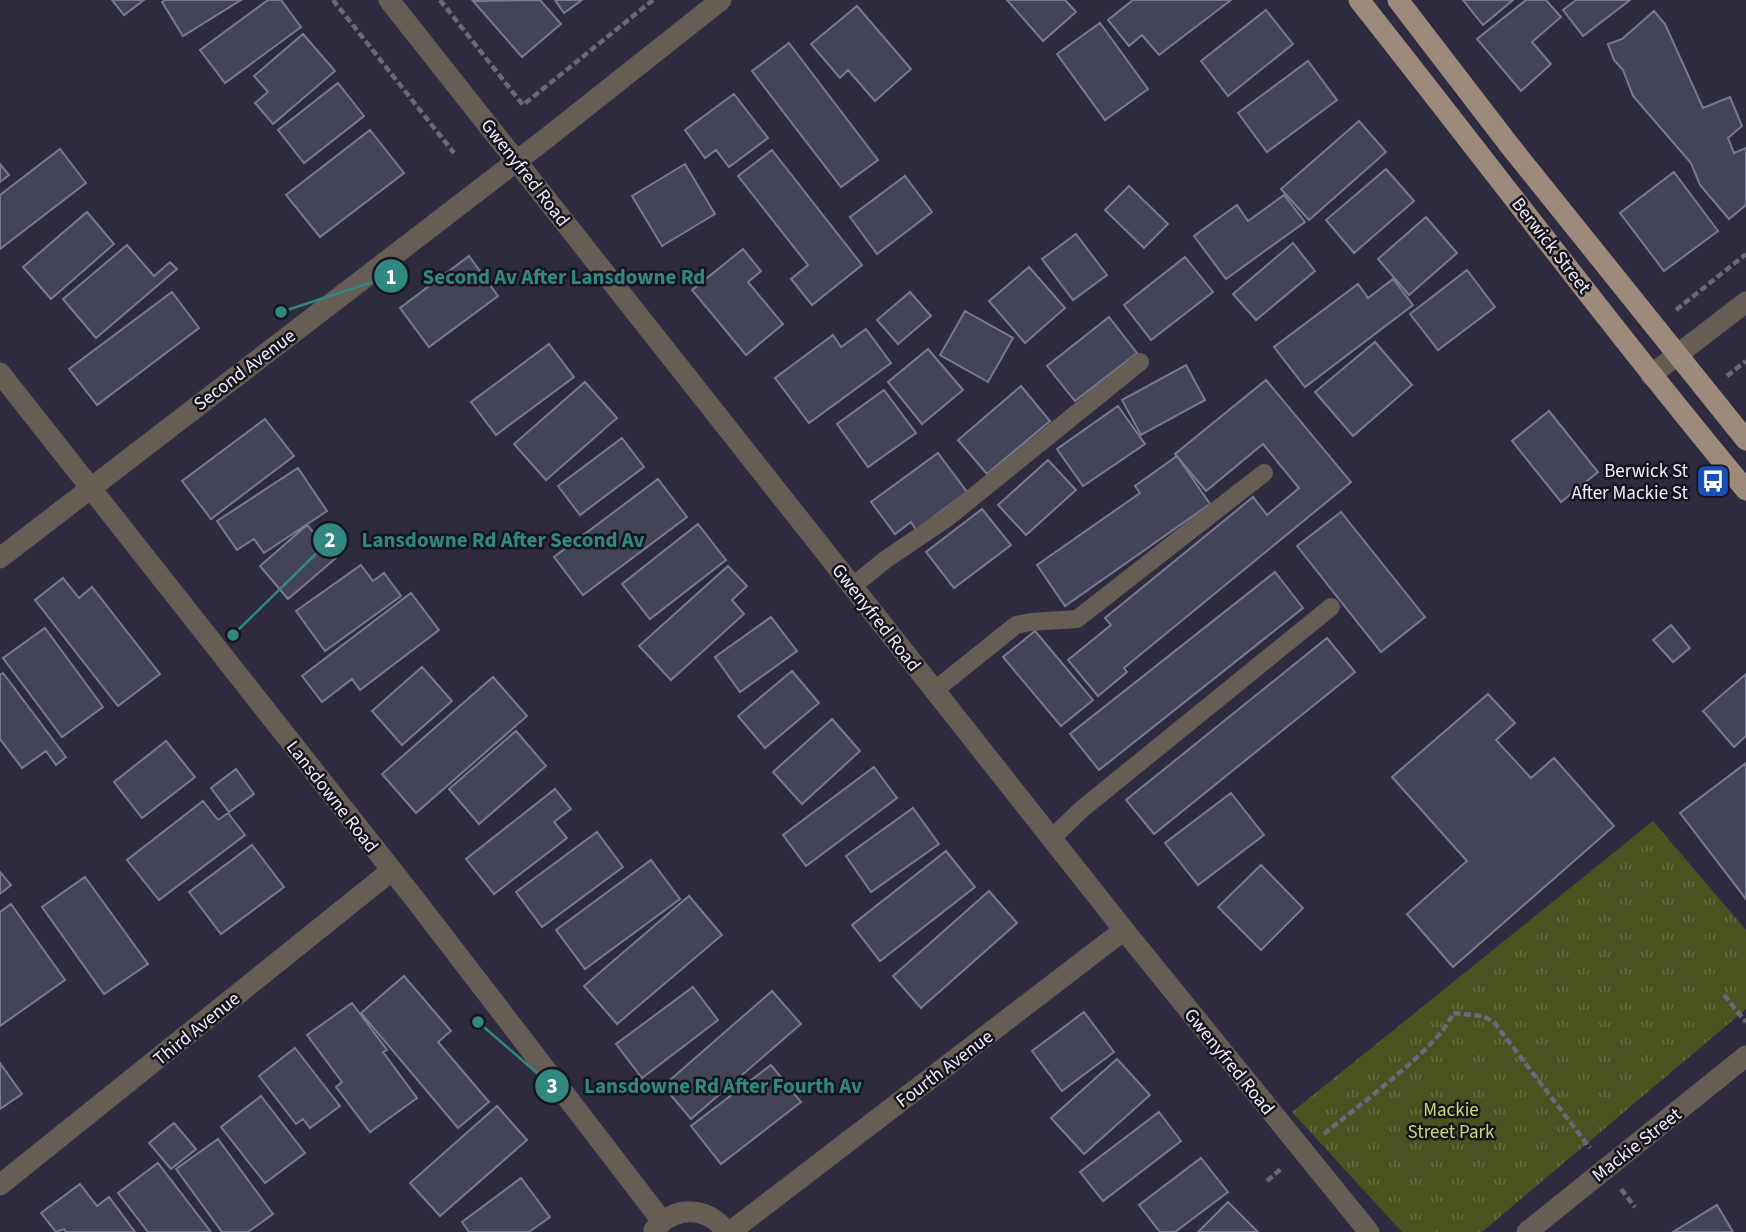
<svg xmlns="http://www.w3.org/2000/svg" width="1746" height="1232" font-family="'Source Sans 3',sans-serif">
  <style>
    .park { fill: url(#park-tufts) }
    .building { fill: #43435a; stroke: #797993; stroke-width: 2 }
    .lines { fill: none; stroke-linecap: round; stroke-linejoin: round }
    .path { stroke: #6b687b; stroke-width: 4.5; stroke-dasharray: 7 3.5; stroke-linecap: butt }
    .lane { stroke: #665d55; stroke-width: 18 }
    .street { stroke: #665d55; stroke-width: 21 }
    .primary { stroke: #9d8a7a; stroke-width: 21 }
    .labels { text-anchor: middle; stroke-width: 5; stroke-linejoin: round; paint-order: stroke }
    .street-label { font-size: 19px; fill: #f1effd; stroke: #16151e }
    .poi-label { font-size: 19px; fill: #f1effd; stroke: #16151e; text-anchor: end }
    .park-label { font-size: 19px; fill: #c7db70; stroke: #16151e }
    .leader { fill: none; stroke: #318883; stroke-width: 2.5 }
    .callout-dot { fill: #318883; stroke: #16151e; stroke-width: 2.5 }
    .mark-label { font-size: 21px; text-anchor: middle; font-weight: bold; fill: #fff }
    .callout-label { font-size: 21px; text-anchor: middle; font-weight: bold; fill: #318883; stroke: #16151e; stroke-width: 5; stroke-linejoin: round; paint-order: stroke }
  </style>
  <defs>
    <pattern id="park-tufts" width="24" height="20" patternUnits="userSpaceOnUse" patternTransform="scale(1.75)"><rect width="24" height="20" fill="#4a5220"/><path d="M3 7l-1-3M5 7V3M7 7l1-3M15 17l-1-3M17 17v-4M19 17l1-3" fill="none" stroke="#656b41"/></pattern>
  </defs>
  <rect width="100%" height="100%" fill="#2e2b40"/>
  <path class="park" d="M1653 821 1746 930V1009L1482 1232H1402L1292 1112Z"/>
  <path class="building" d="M112 0H144L124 15Z
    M165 0H241L183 36 162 2Z
    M268 0H281L301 27 225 83 200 50Z
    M540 0 561 24 522 57 473 1Z
    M555 0H582L564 13Z
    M1007 0H1065L1076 12 1043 41Z
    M1133 0H1231L1159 55 1142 35 1129 46 1108 20Z
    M1463 0H1513L1483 25Z
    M1526 0H1546L1561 17 1532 42 1551 64 1521 91 1477 39Z
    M1576 0H1630L1583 36 1563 10Z
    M857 6 911 69 875 101 848 70 840 78 811 44Z
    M1266 10 1293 44 1228 96 1201 61Z
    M1654 11 1665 24 1703 108 1730 97 1742 126 1728 138 1734 153 1746 148V205L1729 219 1700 185 1691 163 1633 96 1623 70 1614 60 1608 44 1622 39Z
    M1100 23 1148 89 1105 120 1057 54Z
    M303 34 335 71 273 124 255 103 268 92 254 76Z
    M789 43 878 160 841 187 752 71Z
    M1308 61 1337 100 1267 152 1238 113Z
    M338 83 364 116 304 163 278 130Z
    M734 94 768 138 729 167 716 150 705 158 685 130Z
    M1359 121 1386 152 1309 220 1281 189Z
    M370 130 404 173 320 237 286 195Z
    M60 149 86 183 0 249V195Z
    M772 150 862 265 812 305 791 279 808 265 738 176Z
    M0 164 9 175 0 182Z
    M685 164 715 214 662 246 632 196Z
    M1386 169 1414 201 1354 253 1326 220Z
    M1674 172 1718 231 1664 271 1620 213Z
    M905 176 932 212 877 254 850 217Z
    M1129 186 1168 224 1144 248 1105 210Z
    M1284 195 1305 222 1226 279 1194 236 1237 205 1248 221Z
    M87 212 114 244 51 299 23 267Z
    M1426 217 1457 253 1409 295 1378 259Z
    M1076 234 1107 275 1073 300 1042 259Z
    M1293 243 1315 271 1256 320 1233 294Z
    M127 245 154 276 170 262 177 269 96 338 63 299Z
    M743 249 761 271 748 282 783 324 746 355 692 290Z
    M469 256 498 296 429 347 400 308Z
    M1185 257 1213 292 1151 340 1124 305Z
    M1029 267 1065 308 1025 343 989 301Z
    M1467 270 1495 307 1438 350 1410 314Z
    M1393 279 1413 305 1305 387 1274 347 1358 284 1368 298Z
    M172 292 199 328 97 405 69 369Z
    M910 292 931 316 898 344 877 320Z
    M965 311 1013 338 988 382 940 355Z
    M1109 317 1137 353 1075 401 1047 366Z
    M866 329 891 363 809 423 775 378 833 335 841 347Z
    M1375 342 1412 385 1353 436 1315 392Z
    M549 344 574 377 496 435 471 402Z
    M928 349 963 390 922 424 888 382Z
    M1186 365 1205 400 1141 435 1122 400Z
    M1266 380 1351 482 1124 668 1127 672 1098 696 1068 660 1111 625 1105 618 1253 497 1267 515 1299 488 1263 444 1206 491 1175 454Z
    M585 382 617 418 546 480 514 444Z
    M1021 386 1050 421 987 474 958 440Z
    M884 390 916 433 868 467 837 424Z
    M1118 406 1145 444 1083 486 1057 449Z
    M1549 411 1598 472 1561 502 1512 441Z
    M265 419 294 456 211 519 182 481Z
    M622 438 644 467 580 515 558 486Z
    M938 453 967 492 916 530 911 522 895 534 871 502Z
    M1177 456 1210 504 1065 606 1037 565 1140 493 1135 486Z
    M1048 460 1076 490 1026 535 998 505Z
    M298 468 327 511 264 553 254 539 237 550 217 521Z
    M658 479 687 517 583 595 554 557Z
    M982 509 1011 545 954 588 926 552Z
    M1341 512 1425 617 1381 652 1297 546Z
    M698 524 726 560 650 619 622 584Z
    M307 525 336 558 288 599 260 566Z
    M361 565 373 581 384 573 401 596 325 651 296 611Z
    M728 566 747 586 732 600 744 614 671 680 639 646Z
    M1275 572 1303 608 1099 770 1070 734Z
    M63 578 79 598 92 587 160 674 118 706 35 600Z
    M411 593 439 630 360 690 352 679 322 702 302 676Z
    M771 617 797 651 740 692 715 657Z
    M1671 625 1690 648 1673 662 1653 640Z
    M45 628 103 707 62 737 3 658Z
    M1035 631 1093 700 1061 726 1003 657Z
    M1327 638 1355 672 1154 834 1126 800Z
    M422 667 452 701 402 745 372 711Z
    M792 671 819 703 765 748 738 716Z
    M3 673 66 757 56 765 46 751 22 768 0 739V675Z
    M1746 674V736L1734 747 1703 711Z
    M493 677 527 716 416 813 382 774Z
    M1488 694 1515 723 1496 740 1531 778 1554 758 1614 826 1453 967 1407 914 1467 861 1392 777Z
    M832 719 860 751 802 804 773 772Z
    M516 731 546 766 479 824 449 789Z
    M166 741 195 777 142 818 114 782Z
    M1746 763V899L1680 813Z
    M874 767 897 798 806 866 783 835Z
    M236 769 254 794 229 812 211 788Z
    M555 789 571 809 554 822 567 838 494 894 466 859Z
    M1231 793 1264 835 1198 885 1165 843Z
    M203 801 218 820 228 813 245 835 159 900 127 860Z
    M913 808 939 844 871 892 846 856Z
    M597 832 623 867 542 927 516 892Z
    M252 845 284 887 221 934 189 892Z
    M946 851 975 887 880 961 852 925Z
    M651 860 680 899 585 969 556 930Z
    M1261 865 1303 908 1261 950 1218 907Z
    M0 872 11 885 0 894Z
    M85 877 148 964 104 994 42 907Z
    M989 891 1017 923 921 1008 893 976Z
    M689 896 722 935 617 1024 584 986Z
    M11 904 65 980 0 1026V912Z
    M404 976 451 1031 438 1042 489 1102 458 1128 361 1013Z
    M693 987 718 1020 642 1078 616 1044Z
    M772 991 801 1024 691 1119 663 1086Z
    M352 1003 387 1050 383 1052 417 1098 370 1132 336 1087 342 1082 307 1035Z
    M1084 1012 1114 1052 1062 1091 1032 1051Z
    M295 1048 340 1106 310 1128 303 1119 296 1124 259 1076Z
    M1117 1059 1150 1095 1084 1154 1051 1118Z
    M0 1063 22 1094 0 1109Z
    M771 1065 801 1102 721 1164 691 1126Z
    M261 1096 305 1153 265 1183 221 1127Z
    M497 1106 527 1140 440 1216 410 1183Z
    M1159 1112 1181 1141 1103 1201 1080 1172Z
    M174 1123 196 1149 171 1169 149 1143Z
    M218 1139 273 1214 248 1232H222L176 1169Z
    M1201 1158 1228 1192 1175 1232H1160L1139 1205Z
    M158 1163 211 1232H148L118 1193Z
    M521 1178 550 1217 529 1232H469L462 1222Z
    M80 1184 97 1206 109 1197 135 1232H66L64 1229 56 1232 41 1213Z
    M1228 1202 1258 1232H1198Z
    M1717 1205 1733 1232H1673Z"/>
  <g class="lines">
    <path class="path" d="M333 0 454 153
      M440 0 523 105 653 0
      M1676 310 1746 254
      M1727 376 1746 361
      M1724 995 1746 1022
      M1324 1134C1354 1109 1442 1045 1453 1013L1482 1016 1493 1021 1590 1148
      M1267 1181 1282 1168
      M1621 1189 1635 1207"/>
    <path class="lane" d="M853 586 885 560 947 518 1140 362
      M935 690 1016 625 1031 622 1077 619 1264 473
      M1052 838 1082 809 1331 607"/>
    <path class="street" d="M389 0 1124 930 1369 1232
      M0 373 417 902 662 1221
      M1651 375 1746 302
      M0 558 548 137 721 0
      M0 1185 391 871
      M654 1230C676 1205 707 1206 727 1232
      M730 1232 1124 930
      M1527 1232 1746 1056"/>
    <path class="primary" d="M1359 0C1488 163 1613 330 1746 490
      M1398 0 1510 146 1746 440"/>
  </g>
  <defs>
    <g id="bus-square" transform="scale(1.75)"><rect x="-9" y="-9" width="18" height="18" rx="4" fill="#1a4fb4" stroke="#16151e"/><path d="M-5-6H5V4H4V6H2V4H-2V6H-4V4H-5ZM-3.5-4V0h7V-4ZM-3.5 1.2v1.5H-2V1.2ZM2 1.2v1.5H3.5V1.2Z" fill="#fff"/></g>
  </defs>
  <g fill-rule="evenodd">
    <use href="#bus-square" x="1713" y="481"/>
  </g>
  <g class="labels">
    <g class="street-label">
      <text transform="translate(526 172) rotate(52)" y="7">Gwenyfred Road</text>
      <text transform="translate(1552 245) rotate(52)" y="7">Berwick Street</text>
      <text transform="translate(244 369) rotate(-37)" y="7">Second Avenue</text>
      <text transform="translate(877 617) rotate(52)" y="7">Gwenyfred Road</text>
      <text transform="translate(333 796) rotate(52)" y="7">Lansdowne Road</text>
      <text transform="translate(196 1028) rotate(-39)" y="7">Third Avenue</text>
      <text transform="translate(1230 1061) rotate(51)" y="7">Gwenyfred Road</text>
      <text transform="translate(944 1068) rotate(-37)" y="7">Fourth Avenue</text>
      <text transform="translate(1636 1144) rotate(-38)" y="7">Mackie Street</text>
    </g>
    <g class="poi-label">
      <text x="1688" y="477">Berwick St<tspan x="1688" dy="22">After Mackie St</tspan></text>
    </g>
    <g class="park-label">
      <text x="1451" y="1116">Mackie<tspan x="1451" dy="22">Street Park</tspan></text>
    </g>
  </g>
  <path class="leader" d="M281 312L391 276M233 635L330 540M478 1022L552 1086"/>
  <g class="callout-dot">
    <circle cx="281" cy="312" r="7"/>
    <circle cx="233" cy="635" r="7"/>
    <circle cx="478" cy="1022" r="7"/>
    <circle cx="391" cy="276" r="18"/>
    <circle cx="330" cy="540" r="18"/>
    <circle cx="552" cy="1086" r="18"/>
  </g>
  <g class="mark-label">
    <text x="391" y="284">1</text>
    <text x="330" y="547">2</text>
    <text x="552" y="1093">3</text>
  </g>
  <g class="callout-label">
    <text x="564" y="284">Second Av After Lansdowne Rd</text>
    <text x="503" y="547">Lansdowne Rd After Second Av</text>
    <text x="723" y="1093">Lansdowne Rd After Fourth Av</text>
  </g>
</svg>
